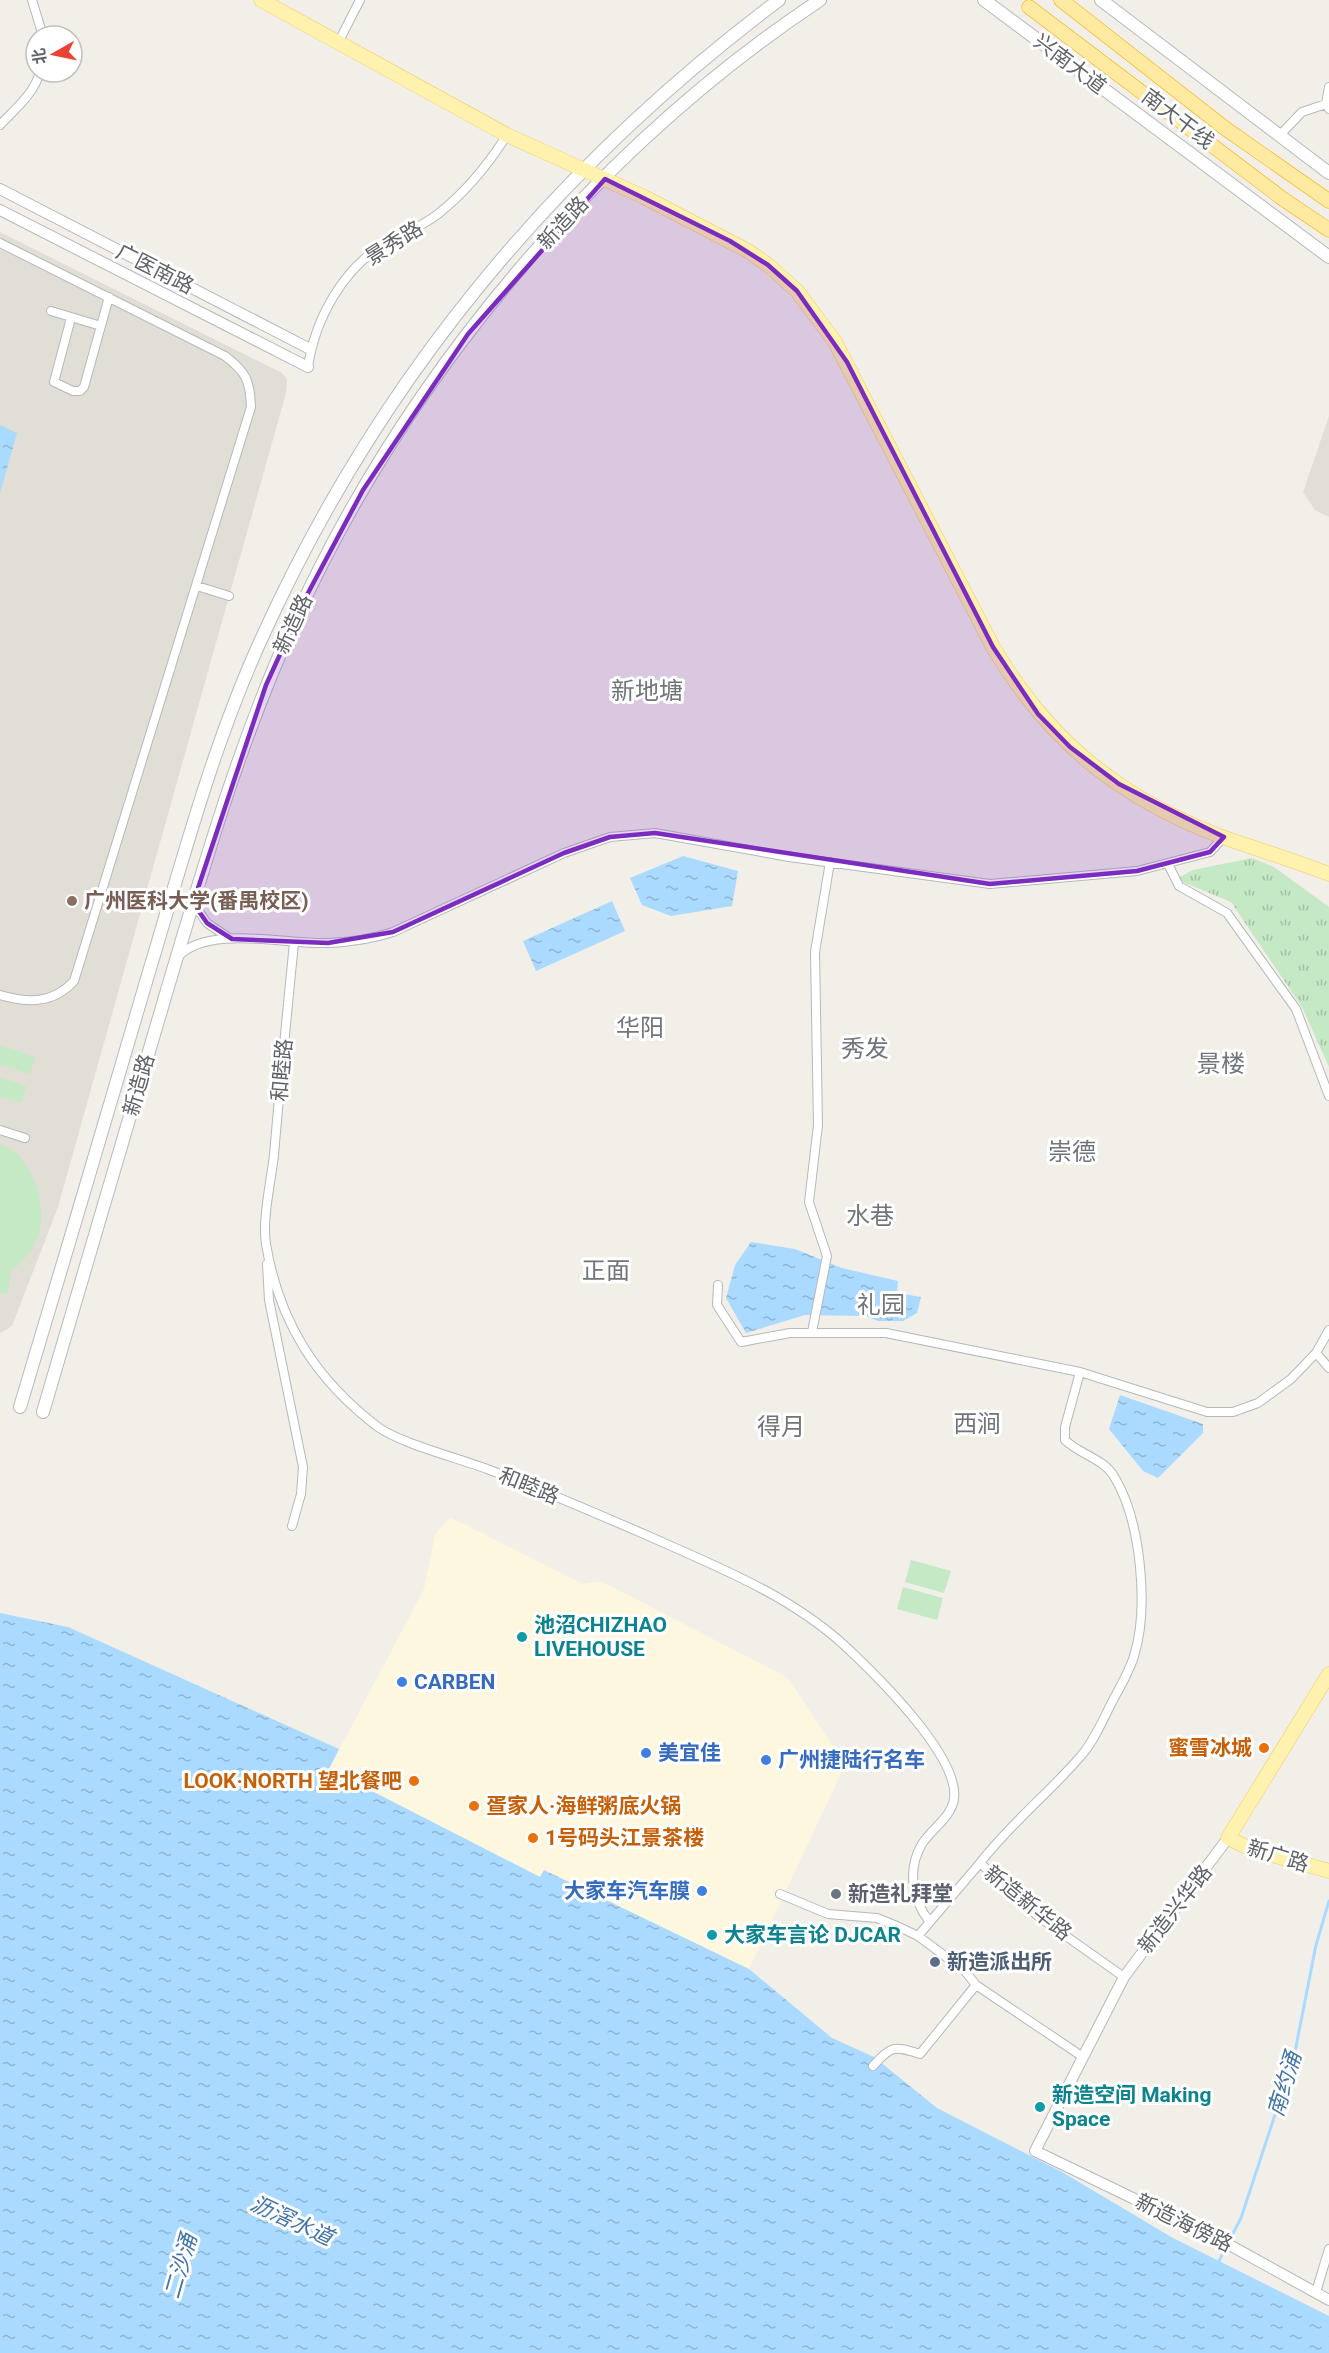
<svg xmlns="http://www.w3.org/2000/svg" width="1329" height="2353" font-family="Roboto,'Noto Sans SC',sans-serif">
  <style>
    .commercial { fill: #fef7e0 }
    .education { fill: #e1ded6 }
    .park { fill: url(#park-tufts) }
    .pitch { fill: #c5e8c5 }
    .water { fill: url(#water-ripples) }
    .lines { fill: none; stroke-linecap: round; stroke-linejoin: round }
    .stream { stroke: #aadaff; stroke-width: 3 }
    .minor-casing { stroke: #b5b8bc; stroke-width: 10 }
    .tertiary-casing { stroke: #b5b8bc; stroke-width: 12 }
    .secondary-casing { stroke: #b6babf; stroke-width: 14 }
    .primary-casing { stroke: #f2c960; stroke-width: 15 }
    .trunk-casing { stroke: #f9ab00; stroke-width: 15 }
    .minor { stroke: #fff; stroke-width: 8 }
    .tertiary { stroke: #fff; stroke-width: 10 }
    .secondary { stroke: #fff; stroke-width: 12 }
    .primary { stroke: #fff2af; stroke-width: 14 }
    .trunk { stroke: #feeaa1; stroke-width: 14 }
    .marked { fill: #7b2cbf; fill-opacity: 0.2; stroke: #7b2cbf; stroke-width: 4.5; stroke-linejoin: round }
    .education-dot { fill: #8d6e63; stroke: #fff; stroke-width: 2 }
    .culture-dot { fill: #0f9aa8; stroke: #fff; stroke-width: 2 }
    .shop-dot { fill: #3f7fe0; stroke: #fff; stroke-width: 2 }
    .food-dot { fill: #e8710a; stroke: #fff; stroke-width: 2 }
    .worship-dot { fill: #6b7280; stroke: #fff; stroke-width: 2 }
    .service-dot { fill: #5c6f8a; stroke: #fff; stroke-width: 2 }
    .labels { text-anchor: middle; stroke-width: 6; stroke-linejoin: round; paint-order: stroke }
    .street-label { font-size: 21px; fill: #5f6368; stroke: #fff }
    .education-label { font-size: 21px; font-weight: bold; fill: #785e54; stroke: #fff; text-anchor: start }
    .culture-label { font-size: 21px; font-weight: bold; fill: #0d838f; stroke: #fff; text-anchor: start }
    .shop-label { font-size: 21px; font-weight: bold; fill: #366cbe; stroke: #fff; text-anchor: start }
    .food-label { font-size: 21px; font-weight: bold; fill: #c56008; stroke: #fff; text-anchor: end }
    .worship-label { font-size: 21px; font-weight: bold; fill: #5b616d; stroke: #fff; text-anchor: start }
    .service-label { font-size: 21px; font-weight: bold; fill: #4e5e75; stroke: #fff; text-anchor: start }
    .water-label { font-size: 22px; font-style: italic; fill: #4174aa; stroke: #fff }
    .quarter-label { font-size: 24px; fill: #70757a; stroke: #fff }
  </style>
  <defs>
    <pattern id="park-tufts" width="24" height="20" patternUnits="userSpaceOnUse" patternTransform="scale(1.5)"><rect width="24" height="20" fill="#c5e8c5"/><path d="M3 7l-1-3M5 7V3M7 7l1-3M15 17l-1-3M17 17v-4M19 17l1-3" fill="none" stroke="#a3c0a4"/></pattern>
    <pattern id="water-ripples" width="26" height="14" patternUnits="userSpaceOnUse" patternTransform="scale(1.5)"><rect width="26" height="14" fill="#aadaff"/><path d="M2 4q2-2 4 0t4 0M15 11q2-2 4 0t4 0" fill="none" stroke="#8eb4d2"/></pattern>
  </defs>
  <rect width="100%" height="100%" fill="#f1efe8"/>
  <path class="commercial" d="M450 1517 583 1584 601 1581 788 1678 845 1765 749 1969 544 1870 540 1877 329 1769 424 1589 435 1535Z"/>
  <path class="education" d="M0 232 282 373 287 379 286 393 58 1207 12 1326 0 1333Z
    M1329 416V517L1315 510 1303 492Z"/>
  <path class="park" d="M1252 858 1274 867 1329 907V1067L1302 1007 1231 902 1176 879 1193 870Z"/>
  <path class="pitch" d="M0 1046 35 1057 30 1074 0 1065Z
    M0 1078 26 1086 21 1103 0 1097Z
    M0 1144C32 1154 45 1199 40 1230 37 1247 23 1261 11 1271L8 1293H0Z
    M911 1560 951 1571 944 1593 905 1582Z
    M903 1587 943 1598 937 1620 897 1609Z"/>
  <path class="water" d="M0 425 17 433 0 493Z
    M683 856 738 871 732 906 671 916 642 905 630 878Z
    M612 901 625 931 536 971 523 941Z
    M751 1242 795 1249 842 1268 898 1281 897 1293 921 1297 917 1313 903 1321H878L865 1316 805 1315 746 1333 726 1298 735 1265Z
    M1120 1395 1203 1424V1433L1158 1478 1143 1471 1109 1429Z
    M0 1613 68 1627 339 1749 329 1769 540 1877 544 1870 749 1969 832 2038 874 2057 937 2108 1062 2172 1173 2238 1329 2316V2353H0Z"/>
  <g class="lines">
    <path class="stream" d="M1229 2241 1241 2218 1294 2057 1316 1945 1329 1901
      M1219 2261 1226 2247"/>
    <g class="minor-casing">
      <path id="minor" d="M32 0 43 36
        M338 43 360 0
        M1329 87 1326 104 1329 109
        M0 125C15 109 34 94 40 72
        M1279 136 1302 112 1326 104
        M0 243 225 356C246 372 250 380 251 407L74 981C53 1004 28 1003 0 995
        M51 311 101 326
        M71 318 54 382 73 391H80L84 387 109 297
        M308 367C315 319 343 268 386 243 404 234 422 226 438 214 466 192 488 165 507 135
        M197 586 229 596
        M1168 864 1179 886 1227 913 1296 1009 1329 1096
        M193 903 207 923 229 938
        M294 943C287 1013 280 1084 274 1155 271 1181 262 1220 266 1244 279 1322 316 1380 378 1427 402 1444 458 1458 487 1469 543 1490 598 1514 653 1538 720 1568 789 1595 844 1645 874 1673 960 1756 954 1799 951 1818 931 1829 922 1844 907 1869 912 1899 929 1921
        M178 957C207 924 289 945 329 943 351 942 372 939 393 932L564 853 610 837 655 833 789 857 990 884 1137 871 1210 852 1224 837
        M0 1130 25 1138
        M267 1264 269 1300 303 1467 301 1494 292 1526
        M718 1285 717 1305 741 1342 790 1333H886L1080 1372 1207 1412H1233L1258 1403 1291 1379 1316 1353 1329 1330
        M812 1332 827 1256 809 1202 818 1125 815 952 830 862
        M1316 1353 1329 1368
        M980 1863C1010 1824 1048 1794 1080 1757 1093 1743 1102 1722 1110 1706 1118 1690 1129 1673 1134 1656 1149 1608 1141 1522 1115 1478 1104 1458 1080 1455 1065 1440V1427L1080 1372
        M780 1894 828 1914 877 1918 899 1927 918 1936 965 1971 976 1985 1083 2057
        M918 1936 980 1863 1039 1917 1124 1977
        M873 2066C892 2045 894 2046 920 2054L976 1985
        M1316 2292 1329 2249"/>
    </g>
    <g class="tertiary-casing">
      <path id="tertiary" d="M0 189 310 349
        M0 210 308 367
        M1228 1838 1124 1977 1035 2151 1226 2243 1329 2300"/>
    </g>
    <g class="secondary-casing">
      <path id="secondary" d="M984 0 1329 257
        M1101 0 1329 173
        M20 1407C64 1260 108 1112 151 965 185 852 215 738 265 631 382 375 555 168 779 0
        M43 1412C83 1273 124 1135 165 997 203 869 239 742 295 620 406 376 596 149 820 0"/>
    </g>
    <g class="primary-casing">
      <path id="primary" d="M261 0 507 135 644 197 748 251 768 265 797 291 835 342 993 647C1050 743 1121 799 1225 838 1260 850 1295 861 1329 874
        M1329 1674 1228 1838 1251 1849 1329 1871"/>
    </g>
    <g class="trunk-casing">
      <path id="trunk" d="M1061 0 1226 129 1329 201
        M1029 7 1283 199 1329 230"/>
    </g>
    <use href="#minor" class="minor"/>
    <use href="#tertiary" class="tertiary"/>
    <use href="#secondary" class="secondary"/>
    <use href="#primary" class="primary"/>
    <use href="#trunk" class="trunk"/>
  </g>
  <path class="marked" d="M605 179 730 241 768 265 797 291 847 362 993 647 1038 714 1070 747 1119 784 1224 837 1210 852 1137 871 990 884 655 833 610 837 564 853 393 932 328 943 232 939 207 923 193 903 266 685 308 593 363 490 468 334Z"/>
  <circle class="education-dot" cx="72" cy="901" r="6"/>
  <g class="culture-dot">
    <circle cx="522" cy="1637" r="6"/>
    <circle cx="712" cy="1935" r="6"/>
    <circle cx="1040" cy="2107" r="6"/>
  </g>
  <g class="shop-dot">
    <circle cx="402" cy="1682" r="6"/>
    <circle cx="646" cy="1753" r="6"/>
    <circle cx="766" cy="1760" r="6"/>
    <circle cx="702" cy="1891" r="6"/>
  </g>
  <g class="food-dot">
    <circle cx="1264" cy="1748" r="6"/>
    <circle cx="414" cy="1781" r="6"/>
    <circle cx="474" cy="1806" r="6"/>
    <circle cx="533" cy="1838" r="6"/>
  </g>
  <circle class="worship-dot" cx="836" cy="1894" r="6"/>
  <circle class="service-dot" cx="935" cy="1962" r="6"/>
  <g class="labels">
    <g class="street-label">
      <text transform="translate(1070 64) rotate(37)" y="7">兴南大道</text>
      <text transform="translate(1178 119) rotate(37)" y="7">南大干线</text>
      <text transform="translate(563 223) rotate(-47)" y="7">新造路</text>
      <text transform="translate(394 243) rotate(-32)" y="7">景秀路</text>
      <text transform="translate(155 269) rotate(27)" y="7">广医南路</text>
      <text transform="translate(293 624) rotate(-65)" y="7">新造路</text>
      <text transform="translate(282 1070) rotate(-85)" y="7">和睦路</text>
      <text transform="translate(139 1085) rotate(-74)" y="7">新造路</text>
      <text transform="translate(529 1486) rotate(22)" y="7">和睦路</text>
      <text transform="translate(1278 1856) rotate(17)" y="7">新广路</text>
      <text transform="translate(1028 1903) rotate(39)" y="7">新造新华路</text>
      <text transform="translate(1175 1909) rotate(-52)" y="7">新造兴华路</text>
      <text transform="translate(1184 2223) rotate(26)" y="7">新造海傍路</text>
    </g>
    <g class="education-label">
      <text x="84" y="908">广州医科大学(番禺校区)</text>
    </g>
    <g class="culture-label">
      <text x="534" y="1632">池沼CHIZHAO<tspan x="534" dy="24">LIVEHOUSE</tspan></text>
      <text x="724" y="1942">大家车言论 DJCAR</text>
      <text x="1052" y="2102">新造空间 Making<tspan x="1052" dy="24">Space</tspan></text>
    </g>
    <g class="shop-label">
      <text x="414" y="1689">CARBEN</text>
      <text x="658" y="1760">美宜佳</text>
      <text x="778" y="1767">广州捷陆行名车</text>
      <text x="690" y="1898" text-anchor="end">大家车汽车膜</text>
    </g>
    <g class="food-label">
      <text x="1252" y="1755">蜜雪冰城</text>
      <text x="402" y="1788">LOOK·NORTH 望北餐吧</text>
      <text x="486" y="1813" text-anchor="start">疍家人·海鲜粥底火锅</text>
      <text x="545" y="1845" text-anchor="start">1号码头江景茶楼</text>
    </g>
    <g class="worship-label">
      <text x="848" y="1901">新造礼拜堂</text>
    </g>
    <g class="service-label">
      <text x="947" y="1969">新造派出所</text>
    </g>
    <g class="water-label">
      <text transform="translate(1284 2084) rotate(-73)" y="8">南约涌</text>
      <text transform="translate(292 2220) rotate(25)" y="8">沥滘水道</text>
      <text transform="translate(180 2266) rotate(-74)" y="8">二沙涌</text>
    </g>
    <g class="quarter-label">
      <text x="647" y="699">新地塘</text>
      <text x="640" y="1036">华阳</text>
      <text x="865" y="1057">秀发</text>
      <text x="1221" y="1072">景楼</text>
      <text x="1072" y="1160">崇德</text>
      <text x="870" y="1224">水巷</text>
      <text x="606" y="1279">正面</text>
      <text x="881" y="1313">礼园</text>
      <text x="977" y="1432">西涧</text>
      <text x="781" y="1435">得月</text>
    </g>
  </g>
  <g transform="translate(54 54) rotate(261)"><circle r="28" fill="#ffffff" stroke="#bfc1c3" stroke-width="1.5"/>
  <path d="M0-4.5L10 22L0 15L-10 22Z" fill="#ea4335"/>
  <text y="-9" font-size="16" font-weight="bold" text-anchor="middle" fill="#5f6368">北</text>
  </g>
</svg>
